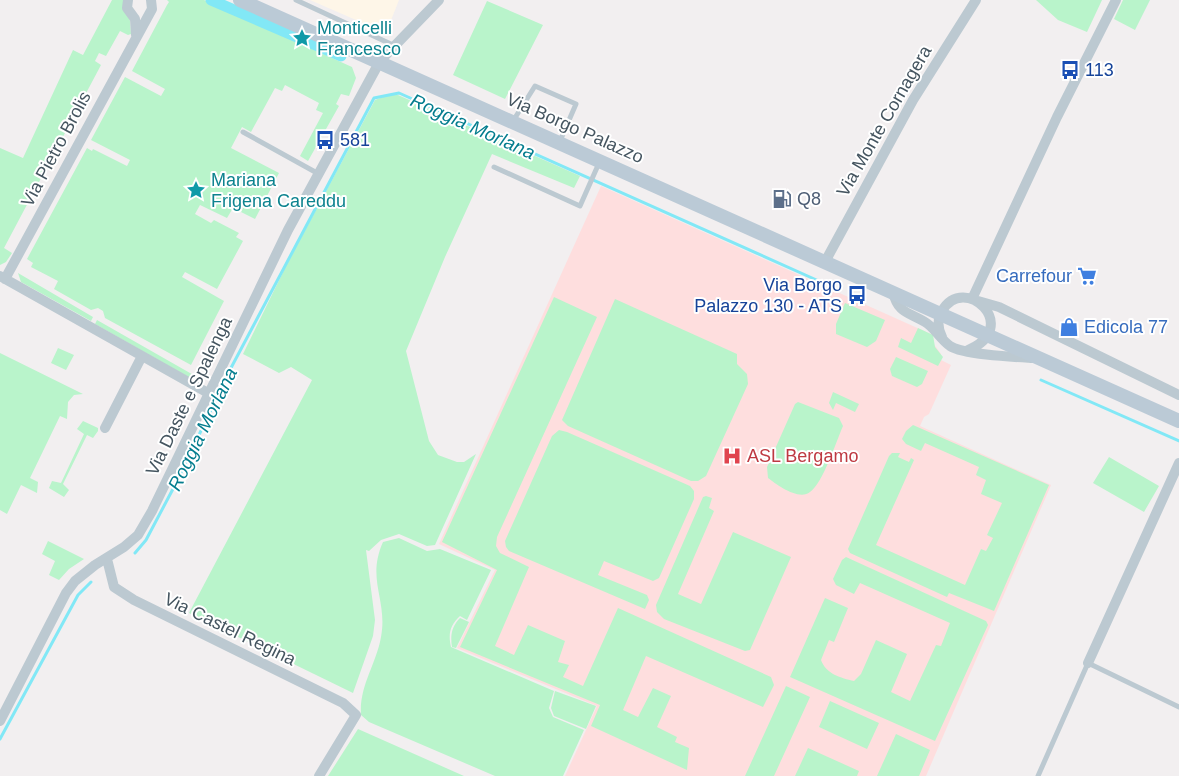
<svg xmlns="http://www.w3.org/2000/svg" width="1179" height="776" font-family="Helvetica,sans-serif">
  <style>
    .commercial { fill: #fef6e8 }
    .medical { fill: #fedede }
    .green { fill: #b9f4cb }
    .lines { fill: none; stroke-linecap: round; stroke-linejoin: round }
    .stream { stroke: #82e8f6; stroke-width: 3 }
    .canal { stroke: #82e8f6; stroke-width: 11 }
    .service { stroke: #bcc9d1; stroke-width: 5 }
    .minor { stroke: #bcc9d1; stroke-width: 10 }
    .secondary { stroke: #bbcad6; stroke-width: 14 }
    .labels { text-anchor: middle; stroke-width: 4; stroke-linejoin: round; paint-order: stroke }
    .culture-label { font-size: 18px; fill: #0d838f; stroke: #fff; text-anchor: start }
    .transit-label { font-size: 18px; fill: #164399; stroke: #fff; text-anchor: start }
    .street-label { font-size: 18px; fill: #455560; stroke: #fff }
    .service-label { font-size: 18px; fill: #4e5e75; stroke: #fff; text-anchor: start }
    .shop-label { font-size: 18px; fill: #366cbe; stroke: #fff; text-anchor: end }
    .health-label { font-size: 18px; fill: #be3a42; stroke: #fff; text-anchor: start }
    .water-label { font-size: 19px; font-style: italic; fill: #047d8e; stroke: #fff }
  </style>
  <rect width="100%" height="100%" fill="#f2eff0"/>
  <path class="commercial" d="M310 0H399L386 33Z"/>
  <path class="medical" d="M601 186 933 335V343L941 354V360L951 365 929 414 924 417 920 426 1051 485 926 776H565L597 706 457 648 495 570 439 544Z"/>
  <path class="green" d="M112 0H124L130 21 131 34 128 35 120 31 106 56 99 53 95 61 101 65 4 248 12 253 6 262 0 265V148L23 158 73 50 83 55Z
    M167 0H204L352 67 356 78 349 96 341 94 336 104 339 106 308 161 300 156 323 113 316 110 319 103 285 85 282 91 275 88 251 132 242 127 231 148 279 173 255 219 233 208 227 218 200 205 195 214 211 223 214 220 239 233 236 237 243 241 217 289 185 272 182 277 224 301 191 365 105 318 103 311 98 308 91 310 54 289 58 281 31 267 33 263 27 259 87 148 92 151 93 149 127 166 130 160 91 140 125 77 161 96 165 89 132 71 167 5 169 2Z
    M1036 0H1102L1087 32 1058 20Z
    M1123 0H1150L1135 30 1114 19Z
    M487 1 543 25 505 99 453 75Z
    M388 95H398L580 176 574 188 492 154 445 257 406 351 429 441 438 455 457 462H464L476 454 435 545 427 546 399 534 381 540 369 551 366 550 375 620 373 636 353 693 189 613 312 380 291 367 279 373 243 354 287 264 375 100Z
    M18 273 93 317 91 321 21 282Z
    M554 297 597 317 497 537 496 546 500 553 529 567 495 646 514 655 528 625 565 641 558 662 569 665 563 677 583 686 618 608 771 677 774 685 763 707 646 656 623 710 638 717 653 688 671 696 657 727 677 737 675 742 689 748 687 770 591 726 600 705 460 647 497 570 442 542Z
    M615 299 737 354V364L747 374 748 384 706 476 698 481H691L568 426 562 420Z
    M845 303 885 320 876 341 867 347 836 334V324Z
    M97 320 197 377 190 378 95 324Z
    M918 328 933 335 935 347 943 357 938 366 898 347 901 338 911 343Z
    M58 348 74 355 66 370 51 363Z
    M0 353 83 394 74 395 68 402 67 419 60 416 30 478 38 482 37 493 21 485 7 514 0 510Z
    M896 357 928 371 922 384 917 387 892 376 890 369Z
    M833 392 859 404 855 412 836 403 833 410 829 403Z
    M798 402 839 418 843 426C836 442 823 483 810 492 799 501 777 485 768 478L767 467 795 404Z
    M83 421 98 428V431L93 438 87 435 63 484 69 490 64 497 49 488 52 481 61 483 84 434 77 429Z
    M913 425 1049 485 994 611 949 593 947 597 850 553 848 549 889 456 892 453H900L898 457 909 462 911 458 914 460 876 545 965 585 981 549 986 551 993 538 987 535 1002 503 981 494 986 480 976 475 979 467 925 443 921 451 906 444 902 439 906 431Z
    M559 430 567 432 690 486 694 491V499L659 578 653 581 604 561 598 575 647 595 649 600 645 609 509 551 506 547 505 541 552 436Z
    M1109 457 1159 486 1144 512 1093 483Z
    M706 496 712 498 709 508 714 511 678 594 701 604 733 532 791 557 750 650 745 651 664 619 657 612 656 605 703 497Z
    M399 538 427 551 440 549 491 570 467 620 460 616C450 625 448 634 451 647L554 691 549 708 553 717 584 730 563 776H495L369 722 361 715C359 686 376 665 381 637 388 600 366 580 383 542Z
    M48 541 84 559 69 569 59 580 49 575 55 561 42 554Z
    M846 557 986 621 988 625 935 741 790 677 825 598 848 608 834 642 829 640 821 660C826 674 841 678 854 681L861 674 876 640 907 654 891 692 910 701 936 645 941 646 950 623 860 583 854 594 836 585 833 579 842 560Z
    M460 618 469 622 456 648 452 647C450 635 452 626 460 618Z
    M786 686 810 697 774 776H745Z
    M555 691 596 706 586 729 554 716 551 708Z
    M830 701 879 723 867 749 819 727Z
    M358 729 464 776H328Z
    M896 734 930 750 919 776H877Z
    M808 748 859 771 857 776H795Z"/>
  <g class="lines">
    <path class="stream" d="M1041 380 1179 441
      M135 553 146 540 174 487 232 366 374 98 399 93 821 282
      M0 739 78 595 91 582"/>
    <path class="canal" d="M211 0 341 56"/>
    <path class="service" d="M296 0 393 45
      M513 121 535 86 576 104 560 141
      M243 132 317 173
      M494 167 580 206 599 163
      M1038 776 1088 663 1179 707"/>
    <path class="minor" d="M128 0 127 8 135 19 136 35
      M826 260 913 100 976 0
      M0 276 208 393
      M5 279 152 9 151 0
      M893 292C898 313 908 312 925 322 934 327 940 339 950 346 964 355 1015 357 1033 358
      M972 299 1057 117 1116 0
      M978 301 999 307 1179 395
      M942 337C938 329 937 319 942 311 964 272 1023 327 968 350
      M105 428 142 356
      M107 559 114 587 134 600 343 703 356 715 319 776
      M1088 663 1179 463
      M0 721 66 593 75 581 95 565 124 547 138 535 152 511 288 230 380 61 439 0"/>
    <path class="secondary" d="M240 0 1179 421"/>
  </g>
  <defs>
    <g id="sight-bare" transform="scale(1.5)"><path d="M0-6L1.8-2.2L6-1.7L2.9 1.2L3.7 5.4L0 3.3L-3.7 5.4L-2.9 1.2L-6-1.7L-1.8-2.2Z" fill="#0f9aa8" stroke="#fff" stroke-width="2.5" paint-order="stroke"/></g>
    <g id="bus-bare" transform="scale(1.5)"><path d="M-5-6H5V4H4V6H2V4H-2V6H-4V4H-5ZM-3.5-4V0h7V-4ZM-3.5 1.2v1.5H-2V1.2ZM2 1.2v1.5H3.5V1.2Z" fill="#1a4fb4" stroke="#fff" stroke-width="2.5" paint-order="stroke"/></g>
    <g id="fuel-bare" transform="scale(1.5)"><path d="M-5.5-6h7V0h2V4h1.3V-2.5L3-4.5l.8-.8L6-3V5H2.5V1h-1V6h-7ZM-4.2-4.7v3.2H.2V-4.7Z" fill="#5c6f8a" stroke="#fff" stroke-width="2.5" paint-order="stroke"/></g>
    <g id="supermarket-bare" transform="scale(1.5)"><path d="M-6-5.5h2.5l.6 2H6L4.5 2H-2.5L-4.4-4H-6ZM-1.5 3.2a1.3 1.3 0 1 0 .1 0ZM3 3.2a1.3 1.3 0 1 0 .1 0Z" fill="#3f7fe0" stroke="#fff" stroke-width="2.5" paint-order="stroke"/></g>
    <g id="shop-bare" transform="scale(1.5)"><path d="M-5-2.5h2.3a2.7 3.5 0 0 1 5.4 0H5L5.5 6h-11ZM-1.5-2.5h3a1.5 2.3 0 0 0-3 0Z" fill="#3f7fe0" stroke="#fff" stroke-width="2.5" paint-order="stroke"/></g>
    <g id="hospital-bare" transform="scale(1.5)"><path d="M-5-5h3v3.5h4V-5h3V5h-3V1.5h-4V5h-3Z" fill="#e0444e" stroke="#fff" stroke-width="2.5" paint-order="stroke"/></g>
  </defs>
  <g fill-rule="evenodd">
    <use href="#sight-bare" x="302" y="38"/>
    <use href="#bus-bare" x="1070" y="70"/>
    <use href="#bus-bare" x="325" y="140"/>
    <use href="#sight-bare" x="196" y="190"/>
    <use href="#fuel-bare" x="782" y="199"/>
    <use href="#supermarket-bare" x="1087" y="276"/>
    <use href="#bus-bare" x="857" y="295"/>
    <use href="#shop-bare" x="1069" y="327"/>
    <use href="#hospital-bare" x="732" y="456"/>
  </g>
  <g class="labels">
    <g class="culture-label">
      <text x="317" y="34">Monticelli<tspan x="317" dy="21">Francesco</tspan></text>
      <text x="211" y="186">Mariana<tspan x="211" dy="21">Frigena Careddu</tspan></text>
    </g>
    <g class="transit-label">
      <text x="1085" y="76">113</text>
      <text x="340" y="146">581</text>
      <text x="842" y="291" text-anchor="end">Via Borgo<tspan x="842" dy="21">Palazzo 130 - ATS</tspan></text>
    </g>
    <g class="street-label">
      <text transform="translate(884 121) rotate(-60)" y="6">Via Monte Cornagera</text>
      <text transform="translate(575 128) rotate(24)" y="6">Via Borgo Palazzo</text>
      <text transform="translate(56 149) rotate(-62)" y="6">Via Pietro Brolis</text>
      <text transform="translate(189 396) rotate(-64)" y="6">Via Daste e Spalenga</text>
      <text transform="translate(230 629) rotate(26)" y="6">Via Castel Regina</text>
    </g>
    <g class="service-label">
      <text x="797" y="205">Q8</text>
    </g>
    <g class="shop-label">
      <text x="1072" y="282">Carrefour</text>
      <text x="1084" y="333" text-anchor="start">Edicola 77</text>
    </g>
    <g class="health-label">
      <text x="747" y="462">ASL Bergamo</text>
    </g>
    <g class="water-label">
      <text transform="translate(473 126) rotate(24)" y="7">Roggia Morlana</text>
      <text transform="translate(202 429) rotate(-64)" y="7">Roggia Morlana</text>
    </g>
  </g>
</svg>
